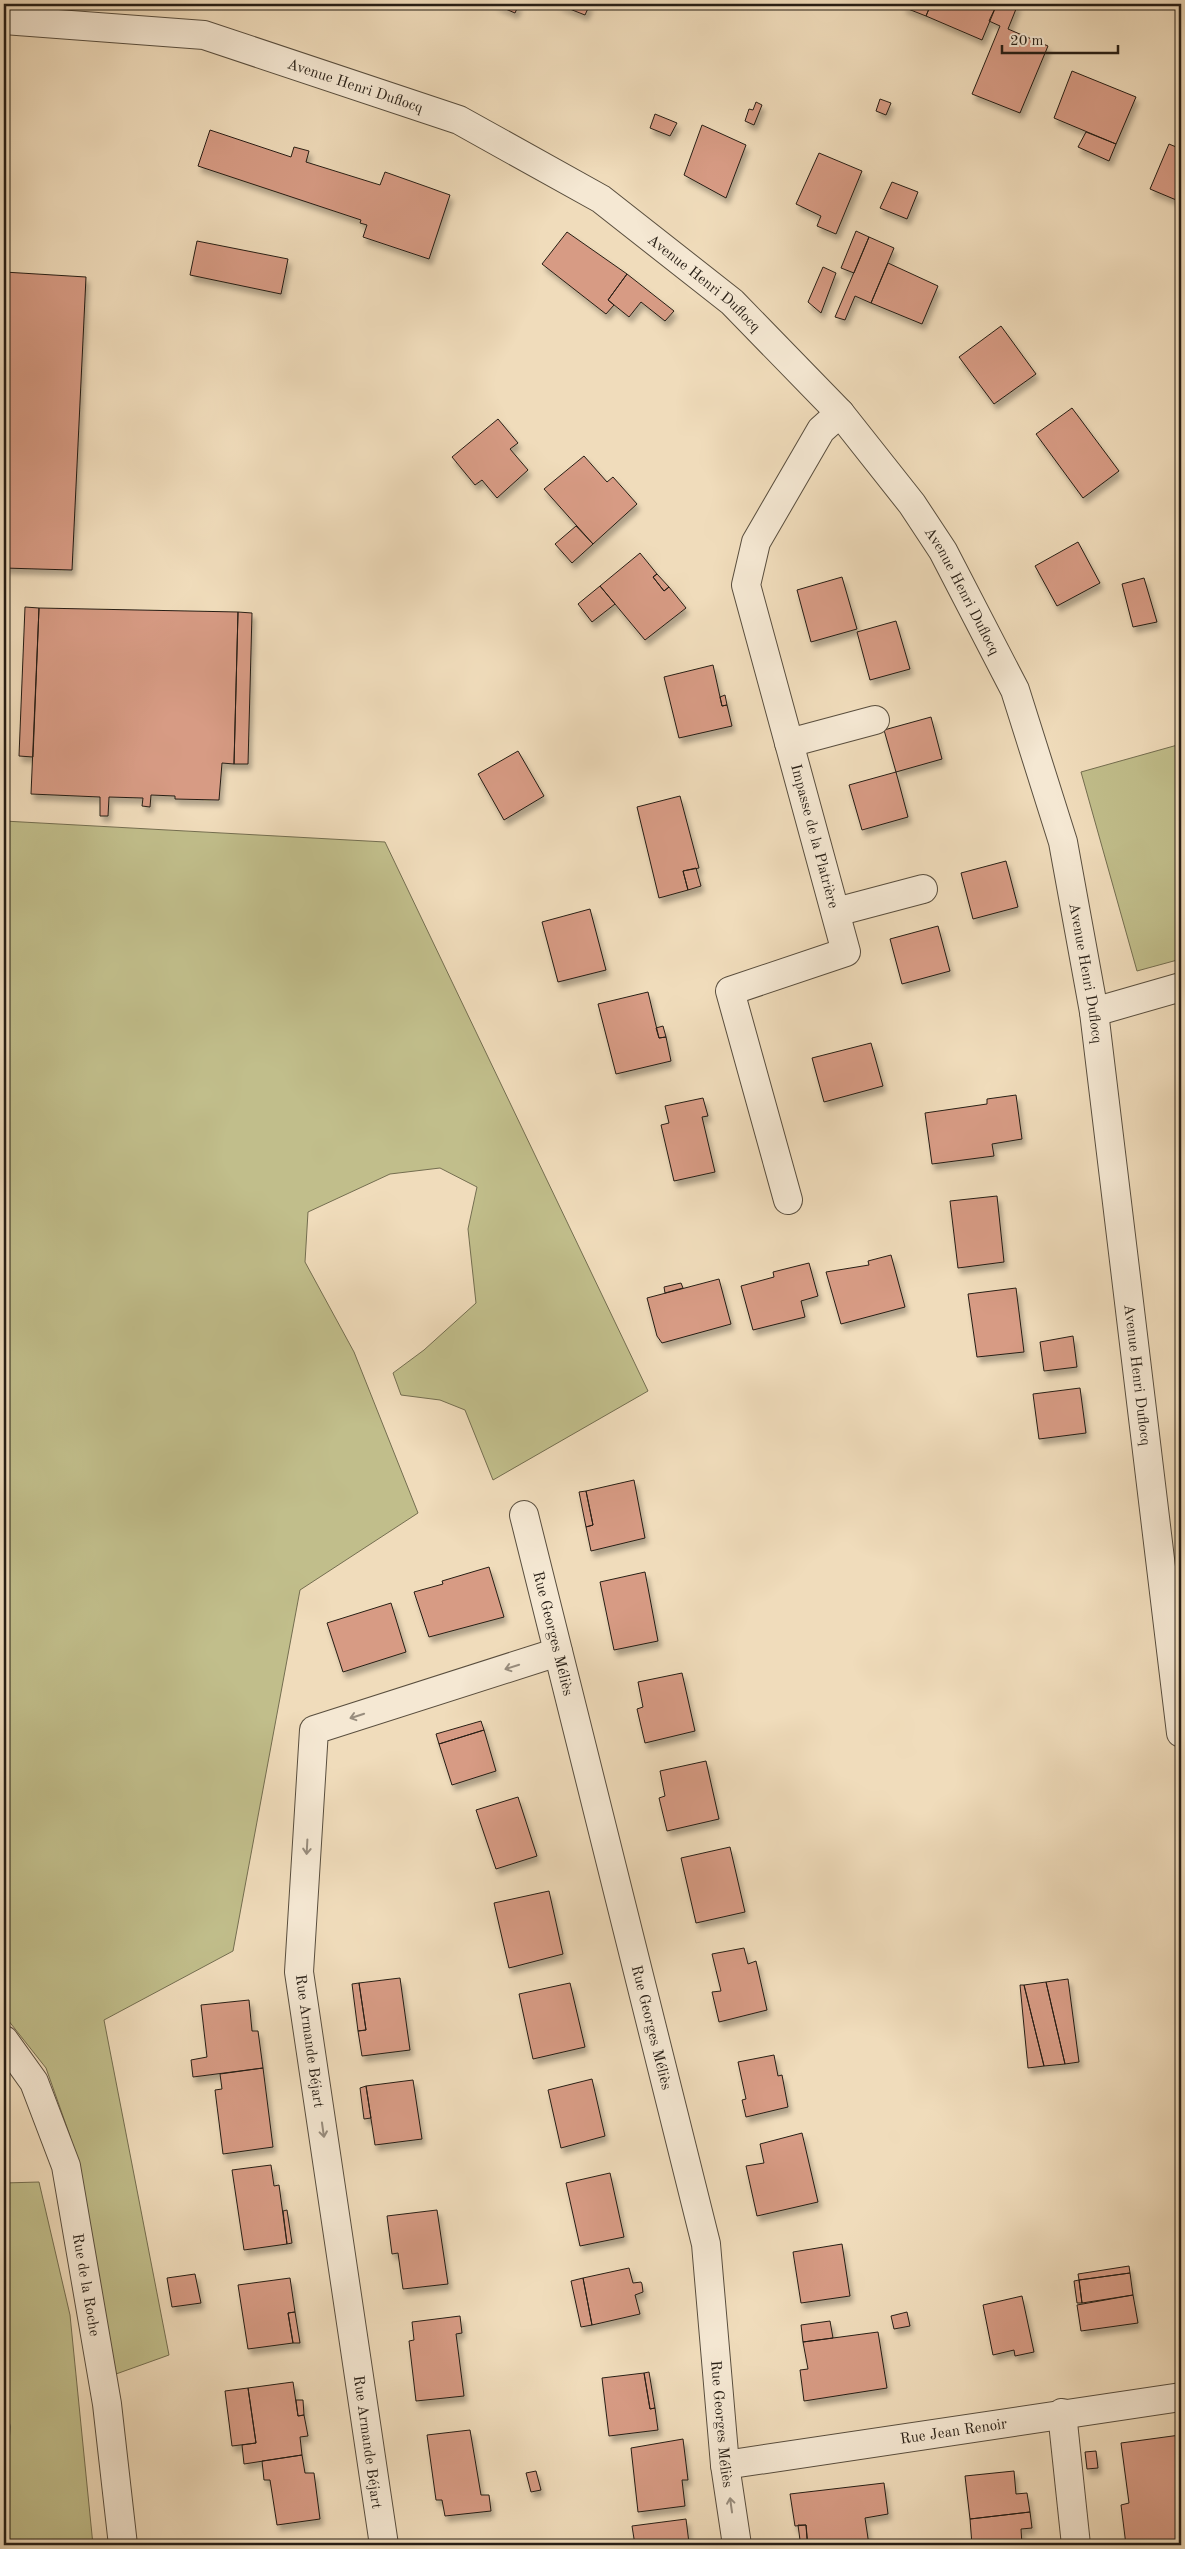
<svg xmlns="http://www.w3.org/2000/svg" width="1185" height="2549" font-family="'Old Standard TT',serif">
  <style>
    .green { fill: #c1be8b; stroke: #746e50 }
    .water { fill: #9bbab6; stroke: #6d7c76 }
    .building { fill: #d79b84; stroke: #271e15; filter: url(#shadow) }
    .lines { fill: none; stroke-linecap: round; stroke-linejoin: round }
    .minor-casing { stroke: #594e3e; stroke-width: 30 }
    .minor { stroke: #f5e8d3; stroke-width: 28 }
    .oneway { stroke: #988d7e }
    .labels { text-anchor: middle; stroke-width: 4; stroke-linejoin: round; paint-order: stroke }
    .street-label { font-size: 15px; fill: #271e15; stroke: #f5e8d3 }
  </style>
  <defs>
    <filter id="shadow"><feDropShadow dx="3" dy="5.5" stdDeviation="2.5" flood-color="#0004"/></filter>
  </defs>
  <rect width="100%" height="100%" fill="#f0dcbb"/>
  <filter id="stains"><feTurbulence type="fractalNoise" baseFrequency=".004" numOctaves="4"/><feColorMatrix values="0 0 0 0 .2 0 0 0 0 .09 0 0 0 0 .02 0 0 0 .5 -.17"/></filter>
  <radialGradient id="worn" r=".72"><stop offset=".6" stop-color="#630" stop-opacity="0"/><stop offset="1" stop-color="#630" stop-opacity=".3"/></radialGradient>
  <path class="green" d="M1181 744V959L1137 971 1081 772Z
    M4 821 385 842 648 1391 493 1480 465 1410 440 1400 401 1395 393 1373 424 1350 476 1303 468 1229 477 1187 440 1168 390 1174 308 1212 305 1262 354 1352 418 1513 300 1590 233 1951 104 2020 169 2355 116 2374 70 2136 46 2068 4 2015Z
    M39 2182 70 2315 93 2545H4L10 2427 4 2383V2183Z"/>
  <path class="water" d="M4 2383 10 2427 4 2526Z"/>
  <path class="building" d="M494 4H519L515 13Z
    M557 4H590L585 15Z
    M904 4H931L926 16 903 7Z
    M931 4H997L982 40 926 16Z
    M997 4H1018L1008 29 1048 46 1020 113 972 94 1000 26 989 21Z
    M1072 71 1136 97 1116 144 1054 118Z
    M880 99 891 103 886 115 876 111Z
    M756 102 762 105 754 125 745 121 749 109 753 110Z
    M655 114 677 123 670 136 650 128Z
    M702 125 746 145 726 198 684 175Z
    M210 130 291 157 294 147 309 151 306 162 380 185 385 172 450 195 429 259 363 237 367 225 360 223 361 220 198 166Z
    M1086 132 1116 144 1109 161 1078 147Z
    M1169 144 1181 149V202L1150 189Z
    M819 153 862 171 836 234 817 226 821 216 796 204Z
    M892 182 918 192 907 219 880 208Z
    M856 231 869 237 854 273 841 268Z
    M567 232 627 274 608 300 614 305 606 314 542 264Z
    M869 237 894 248 871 303 855 296 845 320 835 317Z
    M197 241 288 259 281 294 190 275Z
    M888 263 938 286 922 324 871 303Z
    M823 267 836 273 821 313 808 302Z
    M4 272 86 277 72 570 4 568Z
    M627 274 674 311 665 321 641 302 629 317 608 300Z
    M1001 326 1036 374 994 404 959 357Z
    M1072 408 1119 471 1083 498 1036 434Z
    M498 419 518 443 510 449 528 470 497 498 482 480 475 485 452 457Z
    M584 456 607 482 613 477 637 504 593 544 544 489Z
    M576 526 593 544 572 563 555 544Z
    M1078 542 1100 583 1057 606 1035 566Z
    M640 553 657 574 653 577 664 591 669 587 686 608 645 640 600 586Z
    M657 574 669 587 664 591 653 577Z
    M842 577 857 629 811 642 797 590Z
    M1144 578 1157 622 1133 627 1122 584Z
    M600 586 615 604 592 622 578 604Z
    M25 607 39 608 33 757 19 756Z
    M39 608 238 612 234 764 222 763 219 800 175 799V796L151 795 150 807 142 806 143 798 109 797 108 816H100V797L31 794Z
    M238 612 252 613 248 764H234Z
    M896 621 910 669 870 680 857 632Z
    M713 665 722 706 727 705 732 726 679 738 664 677Z
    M725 695 727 705 722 706 720 697Z
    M931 717 942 759 896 772 884 730Z
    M518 751 544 796 504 820 478 774Z
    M896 772 908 817 862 830 849 785Z
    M680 796 699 868 683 871 688 890 659 898 637 807Z
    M1006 861 1018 907 973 919 961 873Z
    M696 868 701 886 688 890 683 871Z
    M590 909 606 970 558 982 542 922Z
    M938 926 950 971 902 984 890 939Z
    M648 992 659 1038 666 1037 671 1061 616 1074 598 1004Z
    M663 1026 666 1037 659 1038 656 1028Z
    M871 1043 883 1086 824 1102 812 1058Z
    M1016 1095 1022 1139 992 1144 994 1156 932 1164 925 1113 987 1104V1099Z
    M703 1098 708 1116 702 1117 715 1172 674 1181 661 1125 669 1123 665 1106Z
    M997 1196 1004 1262 958 1268 950 1201Z
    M891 1255 905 1307 841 1324 826 1272 869 1265 868 1261Z
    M809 1263 818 1296 801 1301 805 1317 753 1330 741 1286 774 1277 773 1272Z
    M719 1279 731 1324 662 1343 657 1336 647 1298Z
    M681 1283 683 1288 665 1293 664 1287Z
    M1016 1288 1024 1352 977 1357 968 1294Z
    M1073 1336 1077 1367 1044 1371 1040 1342Z
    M1080 1388 1086 1433 1039 1439 1033 1394Z
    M634 1480 645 1538 591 1551 586 1527 593 1525 586 1491Z
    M586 1491 593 1525 586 1527 579 1492Z
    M489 1567 504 1617 429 1637 414 1592 443 1584 442 1581Z
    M645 1572 658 1641 614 1650 600 1582Z
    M391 1603 406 1652 343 1672 327 1623Z
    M682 1673 695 1731 645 1743 637 1709 643 1707 638 1682Z
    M481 1721 484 1730 439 1744 436 1734Z
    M484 1730 496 1771 452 1785 439 1744Z
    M706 1761 719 1819 667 1831 659 1798 665 1796 660 1771Z
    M518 1797 537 1856 496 1869 476 1810Z
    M730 1847 745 1912 696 1923 681 1858Z
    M549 1891 563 1954 509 1968 494 1903Z
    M744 1948 748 1964 756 1961 767 2010 719 2022 712 1992 721 1991 712 1954Z
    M400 1978 410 2050 362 2056 358 2031 366 2030 359 1983Z
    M1068 1979 1079 2062 1065 2064 1046 1982Z
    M1046 1982 1065 2064 1044 2066 1024 1985Z
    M359 1983 366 2030 358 2031 352 1984Z
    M570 1983 585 2047 533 2059 519 1994Z
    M1020 1985H1024L1044 2066 1028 2068Z
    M249 2000 252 2031H258L263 2068 193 2077 191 2060 207 2057 201 2005Z
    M774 2055 778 2076 782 2075 788 2107 746 2117 742 2100 746 2099 738 2062Z
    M263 2068 273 2147 223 2154 215 2090 222 2089 220 2074Z
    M592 2079 605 2136 561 2148 548 2090Z
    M413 2080 422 2139 375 2145 366 2086Z
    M366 2086 371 2118 364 2119 360 2088Z
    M802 2133 818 2202 757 2216 746 2166 764 2163 760 2144Z
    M271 2165 274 2186 279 2185 287 2244 244 2250 232 2170Z
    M610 2173 624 2237 580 2246 566 2183Z
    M287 2210 292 2243 287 2244 283 2211Z
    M437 2210 448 2284 403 2289 398 2253 392 2254 387 2216Z
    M842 2244 850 2296 801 2303 793 2252Z
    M1129 2266 1130 2273 1079 2280 1078 2274Z
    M629 2268 633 2283 641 2282 642 2284 643 2292 635 2295 640 2314 592 2325 583 2278Z
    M1130 2273 1133 2295 1082 2303 1079 2280Z
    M195 2274 201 2303 172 2307 167 2278Z
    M290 2278 295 2312 288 2313 293 2343 248 2349 238 2285Z
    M583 2278 592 2325 581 2327 571 2281Z
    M1079 2280 1082 2303H1077L1074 2281Z
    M1133 2295 1138 2323 1081 2331 1077 2305Z
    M1022 2296 1034 2352 1015 2356 1014 2350 993 2355 983 2305Z
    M295 2312 300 2343H293L288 2313Z
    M907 2312 910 2326 894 2329 891 2316Z
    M460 2316 462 2333 456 2334 464 2396 416 2401 409 2341 414 2340 412 2322Z
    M830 2321 833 2338 803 2342 801 2325Z
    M878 2332 887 2388 804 2401 800 2370 808 2369 803 2342Z
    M649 2372 655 2408 650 2409 644 2373Z
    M644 2373 650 2409 655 2408 658 2430 609 2436 602 2378Z
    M293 2382 298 2416 304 2415 308 2436 300 2437 302 2455 244 2464 242 2445 256 2443 248 2388Z
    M248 2388 256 2443 232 2446 225 2391Z
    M296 2400H303L304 2415 298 2416Z
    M470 2430 481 2495H489L491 2511 445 2516 442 2500H436L427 2435Z
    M1180 2435 1181 2545H1126L1121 2505 1129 2503 1121 2443Z
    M683 2439 688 2480H682L685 2506 638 2512 631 2448Z
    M1096 2451 1098 2468 1087 2469 1085 2452Z
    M302 2455 305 2473H314L320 2519 277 2525 270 2480H264L262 2461Z
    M536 2471 541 2490 531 2492 526 2473Z
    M1014 2471 1016 2494 1027 2493 1030 2512 970 2519 965 2476Z
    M884 2483 888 2514 865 2518 869 2545H808L806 2525 795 2526 790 2494Z
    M1030 2512 1032 2528 1021 2529 1022 2545H972L970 2519Z
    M686 2519 689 2543 682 2545H635L632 2526Z
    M798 2525H806L807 2540H800Z"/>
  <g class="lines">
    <g class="minor-casing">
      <g id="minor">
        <path id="s1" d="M4 20 204 35 459 120 601 199 732 302 840 413 912 504 943 551 1015 690 1063 842 1094 1012 1181 1733"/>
        <path d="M789 743 875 720"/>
        <path d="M836 912 923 889"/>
        <path d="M1094 1012 1181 987"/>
        <path d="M788 1200 730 991 846 952 746 585 756 542 821 430 840 413"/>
        <path id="s2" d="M524 1515 706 2244 725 2465 737 2545"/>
        <path id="s3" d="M4 2040 34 2082 66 2166 107 2404 123 2545"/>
        <path d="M1062 2413 1076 2545"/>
        <path id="s4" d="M725 2465 1181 2397"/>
        <path d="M384 2545 299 1972 314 1730 558 1652"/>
      </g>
    </g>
    <use href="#minor" class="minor"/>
  </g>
  <defs><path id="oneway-shaft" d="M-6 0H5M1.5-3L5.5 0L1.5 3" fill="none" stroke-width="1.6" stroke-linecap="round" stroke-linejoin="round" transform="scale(1.25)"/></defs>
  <g class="oneway">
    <use href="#oneway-shaft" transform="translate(512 1667) rotate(162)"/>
    <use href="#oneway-shaft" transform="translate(357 1716) rotate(162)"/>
    <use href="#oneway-shaft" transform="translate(307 1847) rotate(93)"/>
    <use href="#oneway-shaft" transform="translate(323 2130) rotate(82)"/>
    <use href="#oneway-shaft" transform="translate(731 2505) rotate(-98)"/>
  </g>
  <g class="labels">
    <g class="street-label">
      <text dy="5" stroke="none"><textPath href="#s1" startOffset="360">Avenue Henri Duflocq</textPath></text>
      <text dy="5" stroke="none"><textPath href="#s1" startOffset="765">Avenue Henri Duflocq</textPath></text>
      <text dy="5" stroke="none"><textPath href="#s1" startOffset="1170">Avenue Henri Duflocq</textPath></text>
      <text transform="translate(815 836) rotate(75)" y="5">Impasse de la Platrière</text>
      <text dy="5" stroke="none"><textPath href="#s1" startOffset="1575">Avenue Henri Duflocq</textPath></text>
      <text dy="5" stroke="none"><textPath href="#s1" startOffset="1980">Avenue Henri Duflocq</textPath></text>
      <text dy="5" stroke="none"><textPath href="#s2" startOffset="122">Rue Georges Méliès</textPath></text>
      <text dy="5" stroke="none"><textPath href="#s2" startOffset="528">Rue Georges Méliès</textPath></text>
      <text transform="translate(310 2041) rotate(82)" y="5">Rue Armande Béjart</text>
      <text dy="5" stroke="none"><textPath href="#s3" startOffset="262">Rue de la Roche</textPath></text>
      <text dy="5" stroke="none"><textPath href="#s2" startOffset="932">Rue Georges Méliès</textPath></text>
      <text dy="5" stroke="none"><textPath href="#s4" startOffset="231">Rue Jean Renoir</textPath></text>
      <text transform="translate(368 2442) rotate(82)" y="5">Rue Armande Béjart</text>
    </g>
  </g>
  <rect width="1185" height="2549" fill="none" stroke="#f0dcbb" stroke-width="20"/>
  <rect x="5" y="5" width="1175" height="2539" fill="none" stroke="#271e15" stroke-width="2.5"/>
  <rect x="10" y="10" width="1165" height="2529" fill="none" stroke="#271e15"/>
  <path d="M1002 45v8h116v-8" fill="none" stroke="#271e15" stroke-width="2.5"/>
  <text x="1010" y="45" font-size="15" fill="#271e15" stroke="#f5e8d3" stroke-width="4" paint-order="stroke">20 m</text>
  <rect width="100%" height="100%" filter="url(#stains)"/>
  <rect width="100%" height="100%" fill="url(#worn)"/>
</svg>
